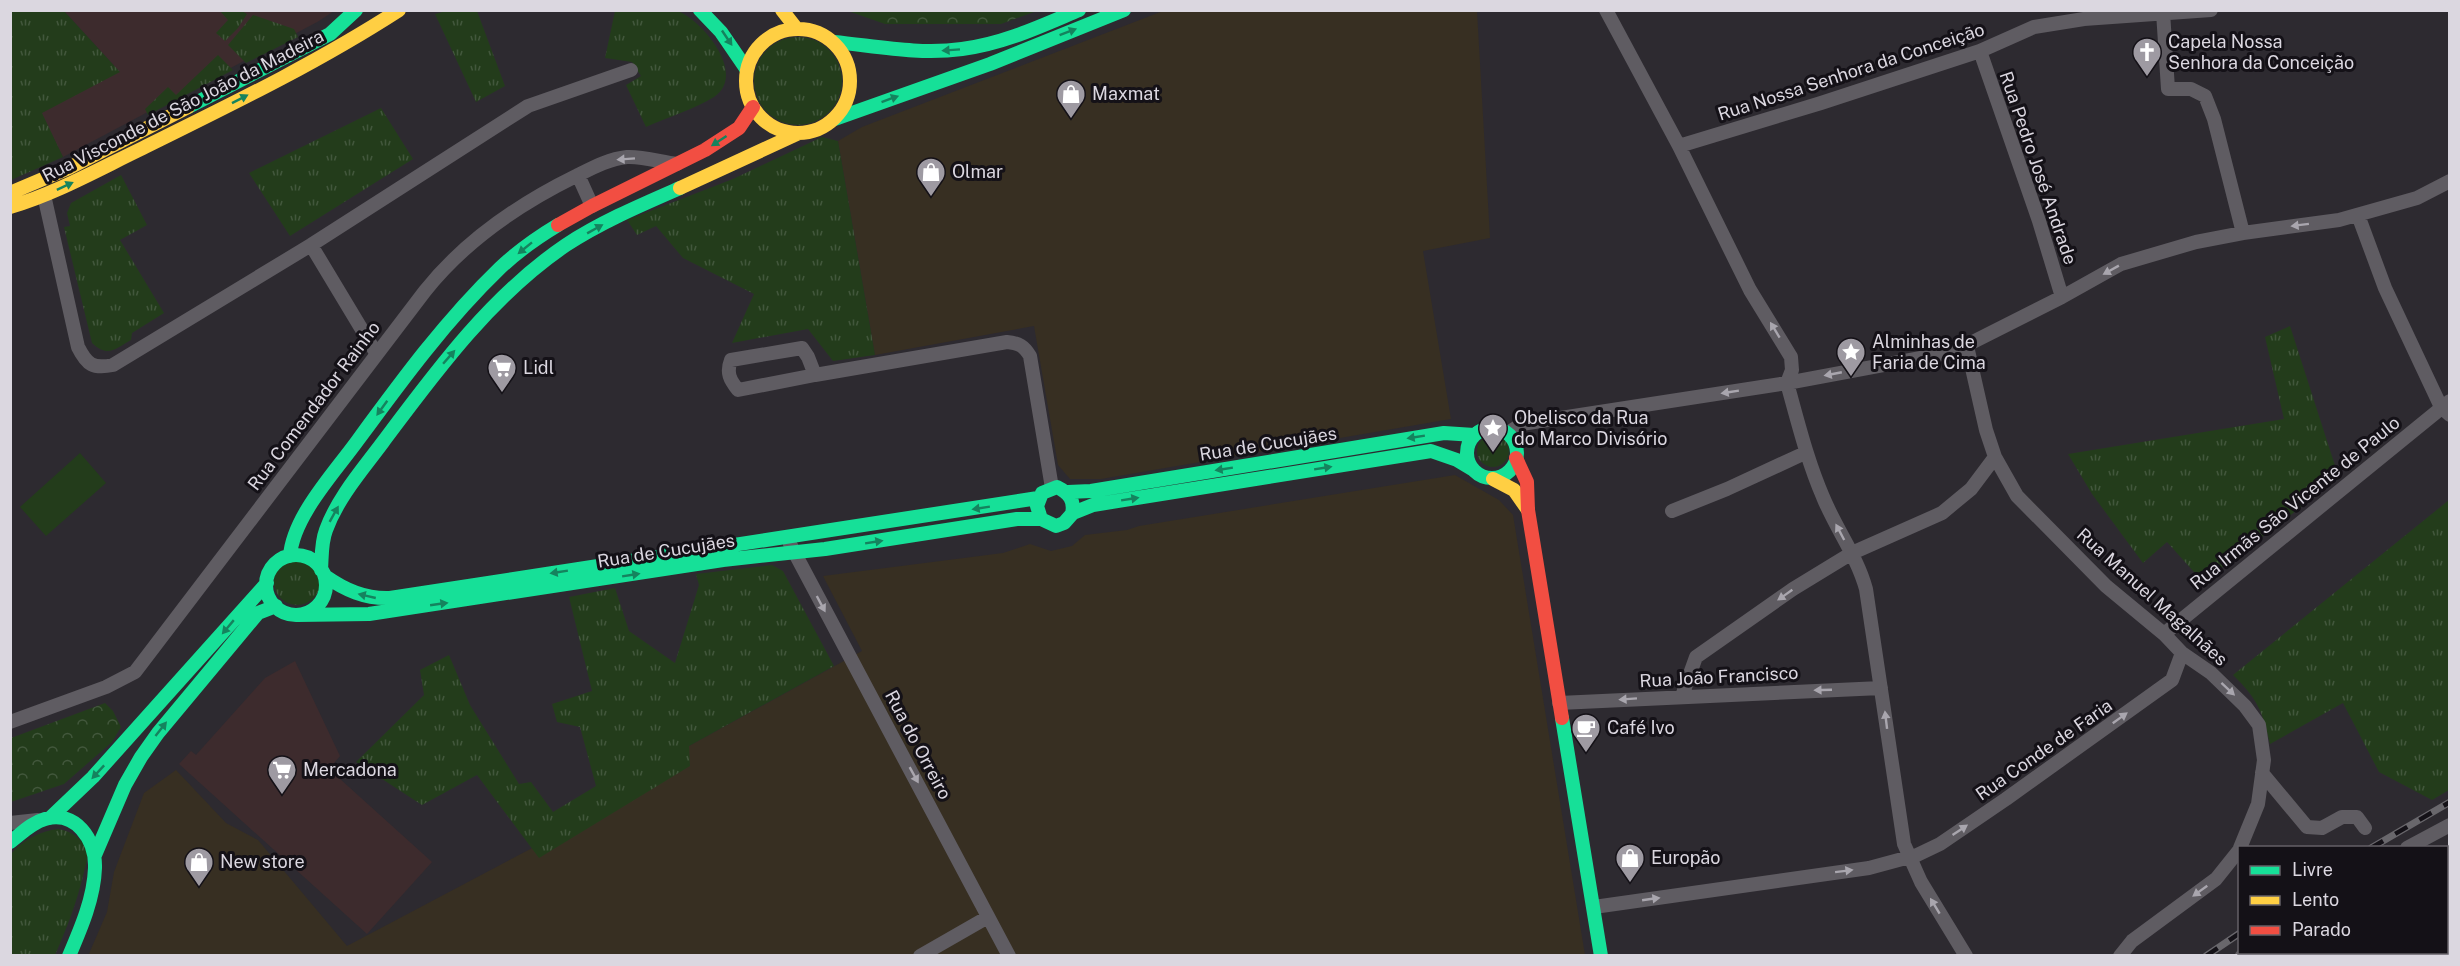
<svg xmlns="http://www.w3.org/2000/svg" width="2460" height="966" font-family="'Public Sans',sans-serif">
  <style>
    .commercial { fill: #3d2b2d }
    .industrial { fill: #372f22 }
    .grass { fill: url(#grass-tufts) }
    .forest { fill: url(#forest-crowns) }
    .garden { fill: #233c1b }
    .lines { fill: none; stroke-linecap: round; stroke-linejoin: round }
    .street { stroke: #5f5c62; stroke-width: 14 }
    .fast { stroke: #16e098; stroke-width: 14 }
    .slow { stroke: #ffcf43; stroke-width: 14 }
    .jam { stroke: #f24e42; stroke-width: 14 }
    .rail-casing { stroke: #69676c; stroke-width: 7 }
    .rail { stroke: #141117; stroke-width: 4.5; stroke-dasharray: 14; stroke-linecap: butt }
    .oneway { fill: #15835e }
    .oneway2 { fill: #a9a6ae }
    .labels { text-anchor: middle; stroke-width: 6; stroke-linejoin: round; paint-order: stroke }
    .poi-label { font-size: 18px; fill: #dbd7e0; stroke: #141117; text-anchor: start }
    .street-label { font-size: 18px; fill: #dbd7e0; stroke: #141117 }
  </style>
  <defs>
    <pattern id="grass-tufts" width="24" height="20" patternUnits="userSpaceOnUse" patternTransform="scale(1.5)"><rect width="24" height="20" fill="#233c1b"/><path d="M3 7l-1-3M5 7V3M7 7l1-3M15 17l-1-3M17 17v-4M19 17l1-3" fill="none" stroke="#42573c"/></pattern>
    <pattern id="forest-crowns" width="20" height="18" patternUnits="userSpaceOnUse" patternTransform="scale(1.5)"><rect width="20" height="18" fill="#233c1b"/><path d="M2 6a3 3 0 1 1 6 0M12 15a3 3 0 1 1 6 0" fill="none" stroke="#42573c"/></pattern>
  </defs>
  <rect width="100%" height="100%" fill="#2d2a30"/>
  <path class="commercial" d="M64 11H334L319 21 63 157 41 113 119 71Z
    M295 661 340 756 329 769 432 862 367 934 179 764 191 751 196 755 265 678Z"/>
  <path class="industrial" d="M1163 11H1477L1490 238 1423 251 1451 419 1101 479H1070L1058 465 1034 326 875 355 838 141 862 127Z
    M1455 475 1499 500 1513 515 1585 955 88 956 107 912 114 872 144 793 176 770 226 823 258 840 347 946 538 845 689 746 862 651 823 576 1003 553 1030 544 1051 551 1072 546 1085 535 1127 530 1139 526Z"/>
  <path class="grass" d="M11 10 64 11 120 72 42 113 63 157 11 180Z
    M450 10 477 11 505 86 476 102 435 14Z
    M220 11H242L247 14 238 28 225 41 216 33 228 20Z
    M615 11C628 11 670 7 680 12 704 23 747 74 714 97 697 108 666 118 646 127L626 85 641 76 632 62 605 58Z
    M253 15 294 29 298 37 246 63 228 45Z
    M754 81a44 44 0 1 1 88 0a44 44 0 1 1-88 0Z
    M218 55 233 70 148 115 145 109 168 87 176 95Z
    M381 108 413 159 290 236 249 173Z
    M822 137 838 141 875 355 833 361 808 329 732 343 754 294 683 258 656 226 637 235 627 220 733 179Z
    M121 175 147 225 120 240 164 313 132 333 131 340C115 349 108 358 92 343L64 227 70 226 67 213 71 203Z
    M2290 326 2339 478 2203 582 2167 542 2143 563 2092 494 2068 454 2284 419 2265 337Z
    M1477 451a16 16 0 1 1 32 0a16 16 0 1 1-32 0Z
    M2449 500V790L2432 800 2379 772 2343 703 2270 744C2263 712 2257 698 2233 675Z
    M274 582a23 23 0 1 1 46 0a23 23 0 1 1-46 0Z
    M772 565 783 571 834 666 689 746 690 766 539 858 477 775 422 805 356 762 424 695 420 670 449 655 470 705 519 784 531 782 553 812 596 786 580 727 557 722 552 704 592 691 569 597 615 588 629 631 675 663 699 585 696 574Z
    M58 829C71 831 86 840 87 854 88 860 85 867 84 872 77 902 67 928 55 955L11 956V854C22 840 41 831 58 829Z"/>
  <path class="forest" d="M848 11H1037L1001 24H885Z
    M105 703 113 711 121 727 112 742 64 784 11 802V738Z"/>
  <path class="garden" d="M80 453 106 483 46 536 20 507Z"/>
  <g class="lines">
    <path class="street" d="M1606 10 1679 146 1750 290 1791 357 1792 370 1787 383
      M2163 12 2168 89H2191L2205 96 2214 119 2243 233
      M1980 51 2039 221 2062 297
      M1679 146 1821 103 1980 51 2034 27 2084 19 2211 10
      M578 175 592 206
      M44 195 78 347C87 365 93 369 113 365L311 245 528 106 631 70
      M2358 215 2385 288 2441 407 2450 415
      M311 245 376 353
      M1967 346 1986 430 1995 457 2017 496 2106 586 2164 634 2182 653 2211 673 2245 706 2259 725 2264 760 2258 804 2240 848
      M815 375 738 390C730 380 726 373 731 360L802 348 808 357 815 375 1007 342C1019 343 1024 346 1030 356L1052 488
      M1787 383C1798 422 1807 460 1823 497 1836 529 1857 556 1866 589L1904 844 1921 882 1966 956
      M1508 433 1522 424 1787 383 1953 352 2062 297 2121 264 2196 242 2243 233 2339 220 2417 198 2450 181
      M1672 511 1727 489 1805 453
      M790 544 1009 956
      M2164 634 2450 401
      M1682 696 1696 657 1793 589 1852 553 1942 513 1971 489 1995 457
      M1559 703 1881 688
      M10 722 106 687 135 672 425 291C464 242 519 204 576 176 592 168 608 159 627 157 642 156 661 162 677 164
      M2262 773 2307 827 2322 828 2342 817H2357L2365 828
      M10 823 38 820
      M2407 848 2450 825
      M1594 907 1869 868 1917 855 1940 844 2006 799 2172 680 2182 653
      M920 956 988 917
      M2120 956 2132 941 2216 879 2240 849
      M2242 956 2247 952"/>
    <path class="fast" d="M700 10 721 32 747 70
      M834 42C876 46 919 55 962 49 1003 44 1041 26 1079 10
      M188 107 330 34 356 10
      M835 119 990 64 1124 10
      M1467 453a25 25 0 1 1 50 0a25 25 0 1 1-50 0Z
      M1068 492 1091 491 1444 433 1474 435
      M1073 513 1093 505 1431 451 1457 460 1472 469
      M266 585a30 30 0 1 1 60 0a30 30 0 1 1-60 0Z
      M290 556C293 516 335 472 358 440 402 380 446 320 500 268 517 252 538 237 558 225
      M321 570C322 556 321 543 326 530 338 497 363 469 383 442 436 371 492 295 566 245 601 222 641 205 680 188
      M325 576C345 590 365 599 390 598L1038 498
      M297 615 369 614 723 560 825 549 1017 519H1041L1056 526 1064 523 1072 514C1075 500 1069 493 1057 487L1042 493 1037 506 1041 519
      M1562 718 1601 956
      M50 818 93 777 267 583
      M10 842C21 834 31 823 45 819 75 810 96 839 95 868 94 898 81 928 69 956
      M95 855 125 785 141 757 158 733 258 613 276 606"/>
    <path class="slow" d="M782 10 796 28
      M746 81a52 52 0 1 1 104 0a52 52 0 1 1-104 0Z
      M680 188 797 134
      M10 193 69 168 188 107
      M10 207C57 193 99 169 143 148 230 105 317 63 399 10
      M1493 479 1514 490 1528 510"/>
    <path class="jam" d="M558 225 592 206 705 150 739 128 753 107
      M1516 458 1527 482 1528 510 1562 718"/>
    <g class="rail-casing">
      <path id="rail" d="M2371 848 2450 802
        M2206 956 2240 933"/>
    </g>
    <use href="#rail" class="rail"/>
  </g>
  <defs><path id="oneway-solid" d="M-6-.8H1V-3.2L6.5 0L1 3.2V.8H-6Z" transform="scale(1.5)"/></defs>
  <g class="oneway">
    <use href="#oneway-solid" transform="translate(1068 32) rotate(-21)"/>
    <use href="#oneway-solid" transform="translate(727 38) rotate(56)"/>
    <use href="#oneway-solid" transform="translate(951 50) rotate(176)"/>
    <use href="#oneway-solid" transform="translate(240 99) rotate(-27)"/>
    <use href="#oneway-solid" transform="translate(890 99) rotate(-20)"/>
    <use href="#oneway-solid" transform="translate(719 141) rotate(147)"/>
    <use href="#oneway-solid" transform="translate(65 186) rotate(-25)"/>
    <use href="#oneway-solid" transform="translate(595 229) rotate(-29)"/>
    <use href="#oneway-solid" transform="translate(525 248) rotate(141)"/>
    <use href="#oneway-solid" transform="translate(449 357) rotate(-49)"/>
    <use href="#oneway-solid" transform="translate(382 408) rotate(126)"/>
    <use href="#oneway-solid" transform="translate(1416 437) rotate(171)"/>
    <use href="#oneway-solid" transform="translate(1323 468) rotate(-9)"/>
    <use href="#oneway-solid" transform="translate(1224 469) rotate(171)"/>
    <use href="#oneway-solid" transform="translate(1130 499) rotate(-9)"/>
    <use href="#oneway-solid" transform="translate(981 508) rotate(171)"/>
    <use href="#oneway-solid" transform="translate(334 514) rotate(-61)"/>
    <use href="#oneway-solid" transform="translate(874 542) rotate(-9)"/>
    <use href="#oneway-solid" transform="translate(559 572) rotate(171)"/>
    <use href="#oneway-solid" transform="translate(631 575) rotate(-9)"/>
    <use href="#oneway-solid" transform="translate(367 596) rotate(-167)"/>
    <use href="#oneway-solid" transform="translate(439 604) rotate(-8)"/>
    <use href="#oneway-solid" transform="translate(228 627) rotate(130)"/>
    <use href="#oneway-solid" transform="translate(161 729) rotate(-52)"/>
    <use href="#oneway-solid" transform="translate(98 772) rotate(133)"/>
  </g>
  <g class="oneway2">
    <use href="#oneway-solid" transform="translate(626 159) rotate(176)"/>
    <use href="#oneway-solid" transform="translate(2300 225) rotate(173)"/>
    <use href="#oneway-solid" transform="translate(2111 270) rotate(151)"/>
    <use href="#oneway-solid" transform="translate(1775 330) rotate(-121)"/>
    <use href="#oneway-solid" transform="translate(1833 374) rotate(169)"/>
    <use href="#oneway-solid" transform="translate(1730 392) rotate(171)"/>
    <use href="#oneway-solid" transform="translate(1840 532) rotate(-118)"/>
    <use href="#oneway-solid" transform="translate(1785 595) rotate(145)"/>
    <use href="#oneway-solid" transform="translate(821 604) rotate(62)"/>
    <use href="#oneway-solid" transform="translate(2228 689) rotate(43)"/>
    <use href="#oneway-solid" transform="translate(1823 690) rotate(178)"/>
    <use href="#oneway-solid" transform="translate(1628 699) rotate(176)"/>
    <use href="#oneway-solid" transform="translate(2120 718) rotate(-36)"/>
    <use href="#oneway-solid" transform="translate(1886 720) rotate(-97)"/>
    <use href="#oneway-solid" transform="translate(914 775) rotate(61)"/>
    <use href="#oneway-solid" transform="translate(1960 830) rotate(-34)"/>
    <use href="#oneway-solid" transform="translate(1844 871) rotate(-7)"/>
    <use href="#oneway-solid" transform="translate(2200 891) rotate(144)"/>
    <use href="#oneway-solid" transform="translate(1651 899) rotate(-8)"/>
    <use href="#oneway-solid" transform="translate(1935 906) rotate(-121)"/>
  </g>
  <defs>
    <g id="church-pin" transform="scale(1.5)"><path d="M0 17L-7.5 6A9.5 9.5 0 1 1 7.5 6Z" fill="#9e9aa2" stroke="#141117"/><path d="M-1.2-6h2.4v3.5h3.3v2.4h-3.3V6h-2.4V-.1h-3.3v-2.4h3.3Z" fill="#fff"/></g>
    <g id="shop-pin" transform="scale(1.5)"><path d="M0 17L-7.5 6A9.5 9.5 0 1 1 7.5 6Z" fill="#9e9aa2" stroke="#141117"/><path d="M-5-2.5h2.3a2.7 3.5 0 0 1 5.4 0H5L5.5 6h-11ZM-1.5-2.5h3a1.5 2.3 0 0 0-3 0Z" fill="#fff"/></g>
    <g id="sight-pin" transform="scale(1.5)"><path d="M0 17L-7.5 6A9.5 9.5 0 1 1 7.5 6Z" fill="#9e9aa2" stroke="#141117"/><path d="M0-6L1.8-2.2L6-1.7L2.9 1.2L3.7 5.4L0 3.3L-3.7 5.4L-2.9 1.2L-6-1.7L-1.8-2.2Z" fill="#fff"/></g>
    <g id="supermarket-pin" transform="scale(1.5)"><path d="M0 17L-7.5 6A9.5 9.5 0 1 1 7.5 6Z" fill="#9e9aa2" stroke="#141117"/><path d="M-6-5.5h2.5l.6 2H6L4.5 2H-2.5L-4.4-4H-6ZM-1.5 3.2a1.3 1.3 0 1 0 .1 0ZM3 3.2a1.3 1.3 0 1 0 .1 0Z" fill="#fff"/></g>
    <g id="cafe-pin" transform="scale(1.5)"><path d="M0 17L-7.5 6A9.5 9.5 0 1 1 7.5 6Z" fill="#9e9aa2" stroke="#141117"/><path d="M-5.5-4.5H6V0H3Q3 3.5 0 3.5H-2.5Q-5.5 3.5-5.5 0ZM3-3.2v2h1.7v-2ZM-6 4.5H4V6H-6Z" fill="#fff"/></g>
  </defs>
  <g fill-rule="evenodd">
    <use href="#church-pin" x="2147" y="52"/>
    <use href="#shop-pin" x="1071" y="94"/>
    <use href="#shop-pin" x="931" y="172"/>
    <use href="#sight-pin" x="1851" y="352"/>
    <use href="#supermarket-pin" x="502" y="368"/>
    <use href="#sight-pin" x="1493" y="428"/>
    <use href="#cafe-pin" x="1586" y="728"/>
    <use href="#supermarket-pin" x="282" y="770"/>
    <use href="#shop-pin" x="1630" y="858"/>
    <use href="#shop-pin" x="199" y="862"/>
  </g>
  <g class="labels">
    <g class="poi-label">
      <text x="2168" y="48">Capela Nossa<tspan x="2168" dy="21">Senhora da Conceição</tspan></text>
      <text x="1092" y="100">Maxmat</text>
      <text x="952" y="178">Olmar</text>
      <text x="1872" y="348">Alminhas de<tspan x="1872" dy="21">Faria de Cima</tspan></text>
      <text x="523" y="374">Lidl</text>
      <text x="1514" y="424">Obelisco da Rua<tspan x="1514" dy="21">do Marco Divisório</tspan></text>
      <text x="1607" y="734">Café Ivo</text>
      <text x="303" y="776">Mercadona</text>
      <text x="1651" y="864">Europão</text>
      <text x="220" y="868">New store</text>
    </g>
    <g class="street-label">
      <text transform="translate(1851 72) rotate(-18)" y="6">Rua Nossa Senhora da Conceição</text>
      <text transform="translate(183 106) rotate(-27)" y="6">Rua Visconde de São João da Madeira</text>
      <text transform="translate(2038 168) rotate(71)" y="6">Rua Pedro José Andrade</text>
      <text transform="translate(314 406) rotate(-53)" y="6">Rua Comendador Rainho</text>
      <text transform="translate(1268 444) rotate(-9)" y="6">Rua de Cucujães</text>
      <text transform="translate(2295 503) rotate(-39)" y="6">Rua Irmãs São Vicente de Paulo</text>
      <text transform="translate(666 551) rotate(-9)" y="6">Rua de Cucujães</text>
      <text transform="translate(2152 597) rotate(42)" y="6">Rua Manuel Magalhães</text>
      <text transform="translate(1719 677) rotate(-3)" y="6">Rua João Francisco</text>
      <text transform="translate(918 745) rotate(62)" y="6">Rua do Orreiro</text>
      <text transform="translate(2044 750) rotate(-35)" y="6">Rua Conde de Faria</text>
    </g>
  </g>
  <rect width="2460" height="966" fill="none" stroke="#dbd7e0" stroke-width="24"/>
  <rect x="2238" y="846" width="210" height="108" fill="#141117" stroke="#646067" stroke-width="1.5"/>
  <rect x="2250" y="866" width="30" height="9" fill="#16e098" stroke="#646067" stroke-width="1.5"/>
  <text x="2292" y="876" font-size="18" fill="#dbd7e0">Livre</text>
  <rect x="2250" y="896" width="30" height="9" fill="#ffcf43" stroke="#646067" stroke-width="1.5"/>
  <text x="2292" y="906" font-size="18" fill="#dbd7e0">Lento</text>
  <rect x="2250" y="926" width="30" height="9" fill="#f24e42" stroke="#646067" stroke-width="1.5"/>
  <text x="2292" y="936" font-size="18" fill="#dbd7e0">Parado</text>
</svg>
